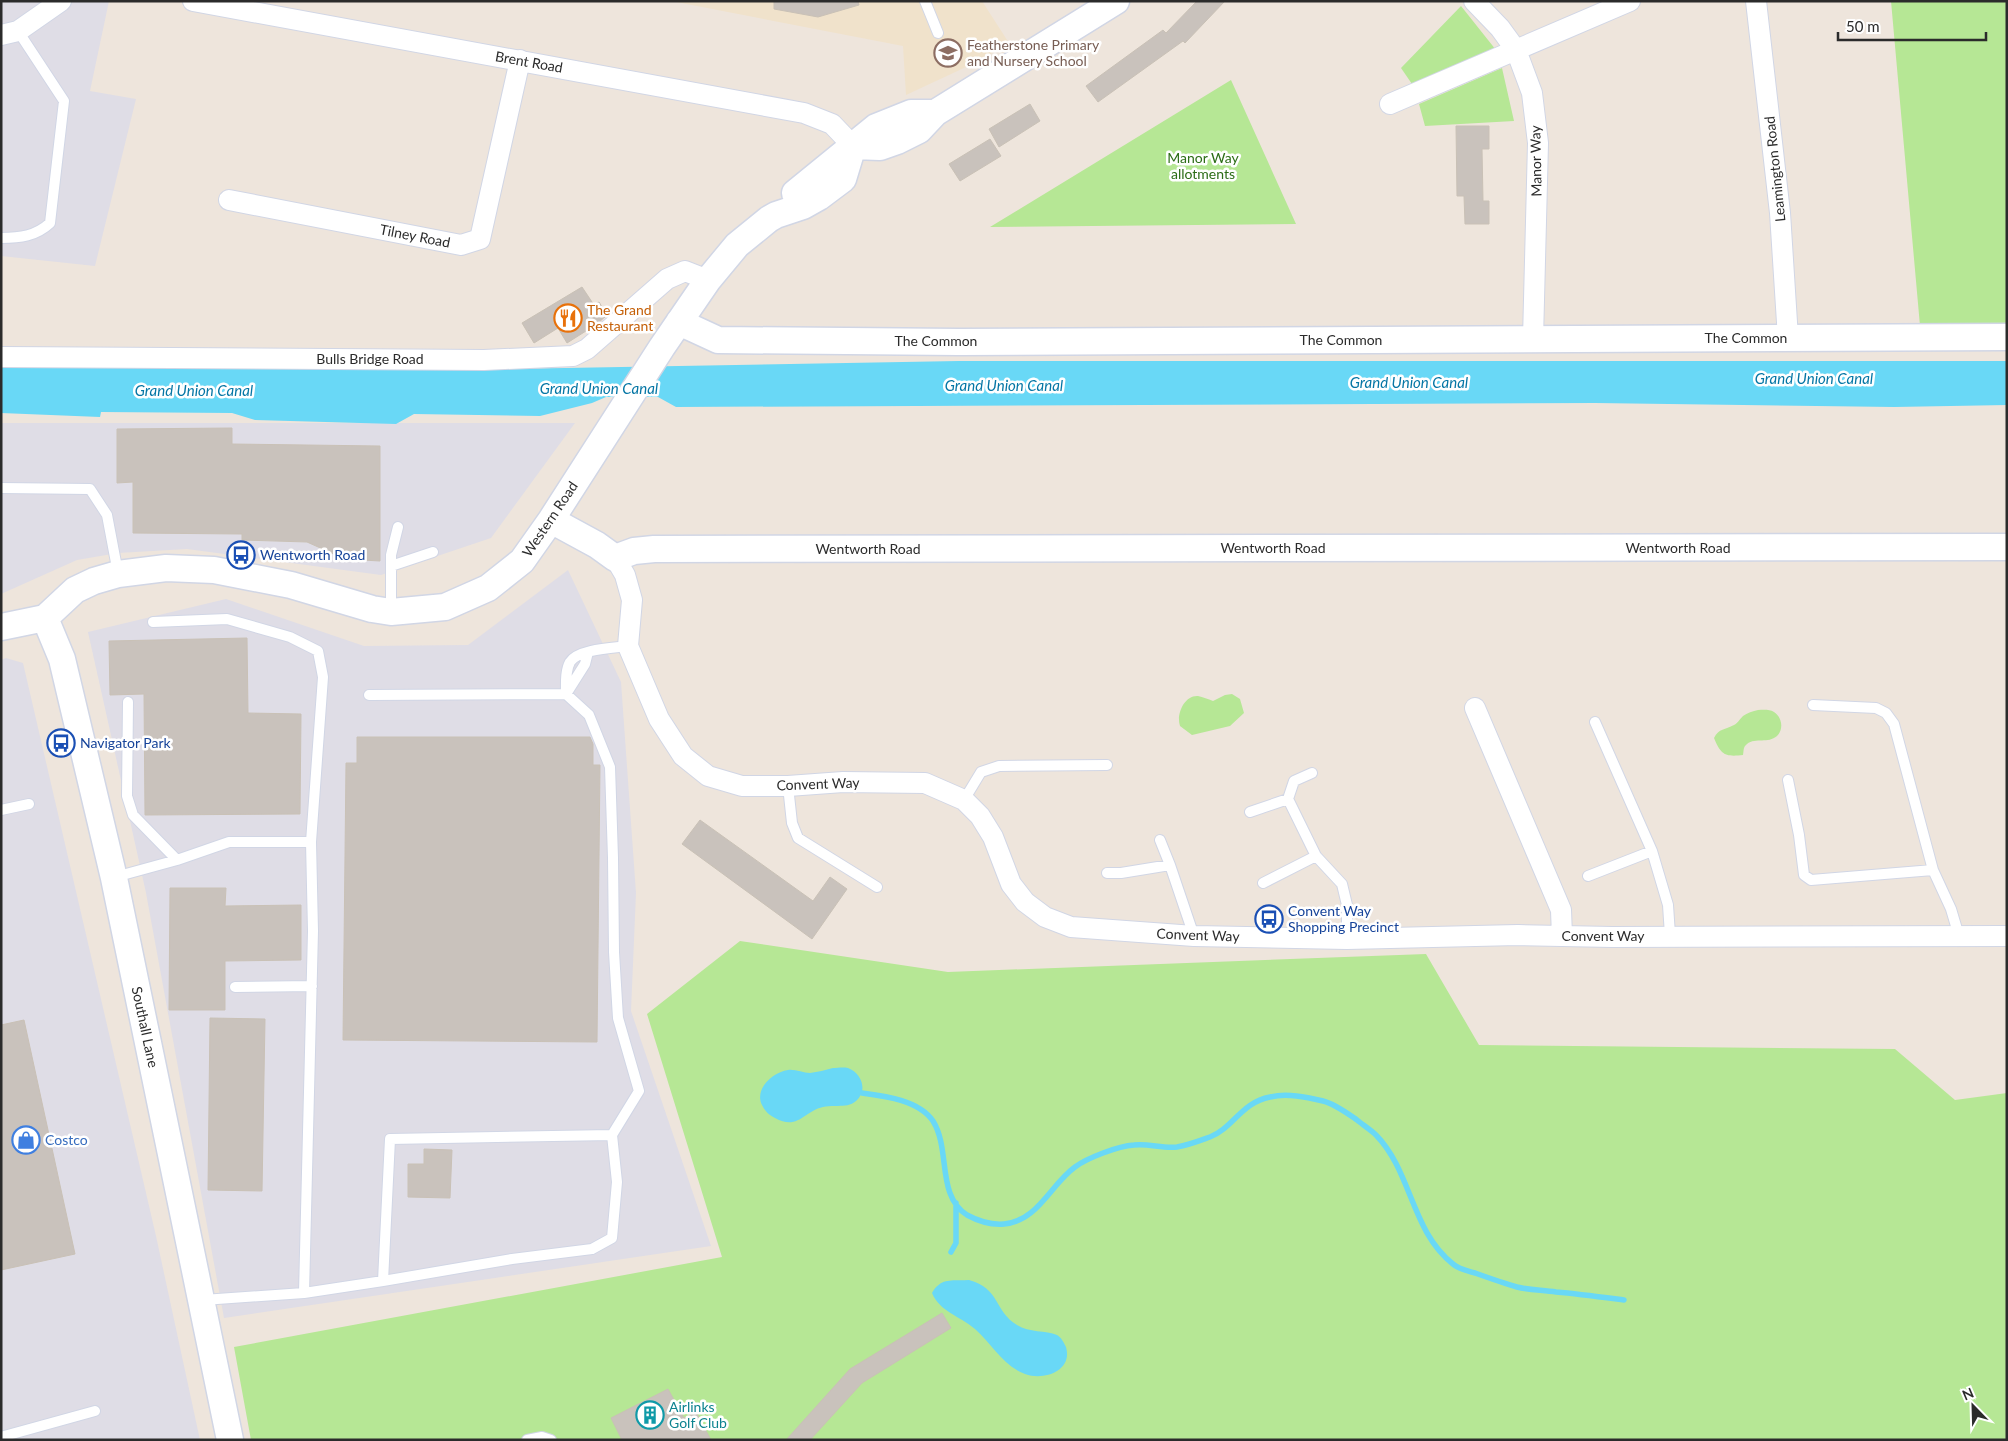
<svg xmlns="http://www.w3.org/2000/svg" width="2008" height="1441" font-family="Lato,sans-serif">
  <style>
    .industrial { fill: #dfdde6 }
    .education { fill: #f0e2cb }
    .green { fill: #b6e795 }
    .water { fill: #69d8f6 }
    .lines { fill: none; stroke-linecap: round; stroke-linejoin: round }
    .stream { stroke: #69d8f6; stroke-width: 5.5 }
    .building { fill: #c9c2bc; stroke: #c9c1b6 }
    .service-casing { stroke: #d1d6e5; stroke-width: 12 }
    .minor-casing { stroke: #d1d6e5; stroke-width: 22 }
    .tertiary-casing { stroke: #d1d6e5; stroke-width: 29 }
    .service { stroke: #fff; stroke-width: 10 }
    .minor { stroke: #fff; stroke-width: 20 }
    .tertiary { stroke: #fff; stroke-width: 26 }
    .labels { text-anchor: middle; stroke-width: 5; stroke-linejoin: round; paint-order: stroke }
    .education-label { font-size: 14px; fill: #785e54; stroke: #fff; text-anchor: start }
    .street-label { font-size: 14px; fill: #2b2b2b; stroke: #fff }
    .park-label { font-size: 14px; fill: #2c6d16; stroke: #fff }
    .food-label { font-size: 14px; fill: #c56008; stroke: #fff; text-anchor: start }
    .transit-label { font-size: 14px; fill: #164399; stroke: #fff; text-anchor: start }
    .shop-label { font-size: 14px; fill: #366cbe; stroke: #fff; text-anchor: start }
    .culture-label { font-size: 14px; fill: #0d838f; stroke: #fff; text-anchor: start }
    .water-label { font-size: 15px; font-style: italic; fill: #0576a5; stroke: #fff }
  </style>
  <rect width="100%" height="100%" fill="#eee5dc"/>
  <path class="industrial" d="M1 1H109L90 91 136 99 95 266 1 256Z
    M1 423H575L491 538 381 575 187 549 118 553 77 560 1 594Z
    M568 570 621 682 636 893 631 1011 711 1246 224 1318 146 893 88 632 226 599 364 646 468 645Z
    M6 658 23 663 156 1236 200 1440H1V660Z"/>
  <path class="education" d="M671 1H982L1009 43 979 61 906 95 903 46Z"/>
  <path class="green" d="M1891 1H2007V336L1921 337Z
    M1461 6 1496 50 1412 84 1401 68Z
    M1502 68 1514 121 1425 126 1419 104Z
    M1231 80 1296 224 990 227Z
    M1232 694 1240 699 1244 713 1230 726 1192 735 1180 726C1176 715 1184 695 1198 696 1203 697 1208 699 1213 701L1225 695Z
    M1758 710C1763 710 1769 709 1774 712 1782 717 1784 729 1777 736 1768 744 1756 737 1747 744 1743 747 1744 750 1743 755 1725 757 1721 755 1714 738 1719 728 1725 730 1734 725 1738 723 1739 720 1743 716 1747 713 1753 711 1758 710Z
    M740 941 948 972 1426 954 1479 1045 1895 1049 1955 1100 2007 1093V1440H251L234 1347 722 1257 647 1014Z"/>
  <path class="water" d="M959 361H2007V405L1894 407 1595 403 676 407 658 397H606L592 403 540 416 414 414 396 424 255 420 232 413 101 412 100 417 1 413V366L453 370Z
    M833 1068C837 1068 843 1067 848 1068 862 1073 868 1091 856 1101 847 1109 834 1104 823 1107 804 1111 798 1131 775 1118 769 1115 765 1111 762 1105 754 1089 773 1072 788 1070 795 1069 803 1073 810 1073 818 1072 825 1070 833 1068Z
    M969 1280C1000 1288 994 1311 1017 1325 1029 1333 1046 1330 1057 1335 1061 1337 1064 1343 1066 1347 1073 1371 1044 1381 1025 1374 1003 1366 992 1344 975 1329 960 1316 940 1312 932 1293 941 1277 952 1281 969 1280Z"/>
  <g class="lines">
    <path class="stream" d="M862 1093C885 1096 919 1100 933 1121 951 1150 936 1195 967 1215 978 1221 991 1225 1004 1224 1038 1221 1050 1185 1075 1167 1087 1158 1118 1146 1134 1145 1148 1143 1163 1149 1177 1147 1189 1145 1199 1141 1210 1137 1232 1129 1242 1102 1270 1097 1287 1093 1306 1097 1323 1101 1335 1104 1347 1113 1357 1120 1363 1125 1371 1130 1376 1135 1412 1172 1411 1231 1453 1264 1458 1269 1468 1271 1475 1273 1489 1278 1503 1283 1517 1287 1529 1290 1543 1290 1556 1292 1579 1294 1601 1297 1624 1300
      M951 1252 956 1243V1203"/>
  </g>
  <path class="building" d="M774 1H858L859 5 818 17 774 9Z
    M1197 1H1225L1185 43 1183 41 1098 102 1086 86 1163 30 1166 33Z
    M1030 104 1040 121 999 147 989 129Z
    M1456 126H1489V149H1482L1483 201H1489V224H1465L1464 196H1457Z
    M990 139 1001 156 960 181 949 164Z
    M582 287 594 305 599 302 607 315 597 324 567 343 558 328 534 343 522 323Z
    M232 428V444L380 446V561L345 559 307 542 242 540V534L133 533V482L117 483V429Z
    M247 638 248 713 301 714 300 814 145 815 144 694 110 695 109 641Z
    M357 737H590L593 744V765H600L597 1042 343 1040 346 763H357Z
    M700 820 813 901 830 877 847 889 812 939 682 844Z
    M170 888H226L225 906 301 905V960L225 961V1010H169Z
    M210 1018 265 1019 262 1191 208 1190Z
    M24 1020 75 1254 1 1270V1025Z
    M424 1149 452 1150 450 1198 408 1197V1164H424Z
    M942 1313 951 1328 862 1383 810 1440H786L850 1369Z
    M668 1389 684 1418 696 1412 711 1440H622L611 1418Z"/>
  <g class="lines">
    <g class="service-casing">
      <path id="service" d="M925 1 938 33
        M1 238C20 238 36 236 50 223L64 101 18 31
        M1 488 90 489 107 515 118 573
        M391 566 433 552
        M391 611V555L398 527
        M153 622 227 619 290 637 318 651 323 677 311 842 313 931 304 1293
        M566 694C566 684 565 671 570 662 578 649 613 648 628 646
        M566 694 585 664 588 652
        M369 695 566 694 589 715 610 767 613 858 614 952 618 1018 639 1091 612 1135
        M128 702 127 796 133 815 177 860
        M1813 705 1876 708 1886 713 1894 724 1933 870 1951 909 1959 936
        M1595 722 1652 851
        M1788 780 1799 835 1804 875 1811 880 1933 870
        M788 786 792 823 798 838 877 887
        M1288 799 1294 781 1312 773
        M964 800 981 772 999 766 1107 765
        M1 810 29 804
        M1250 812 1288 799 1316 856 1342 884 1347 905V939
        M1160 840 1170 865
        M1107 873H1121L1170 865 1194 936
        M1588 876 1652 851 1668 905 1670 935
        M115 877 177 860 229 842H311
        M1263 883 1316 856
        M235 987 312 986
        M203 1300 304 1293 383 1281 512 1259 592 1249 612 1238 617 1182 612 1135 390 1139 383 1281
        M1 1437 95 1411
        M527 1440 542 1437 551 1440"/>
    </g>
    <g class="minor-casing">
      <path id="minor" d="M193 1 804 113 832 124 853 146
        M1474 1 1500 28 1516 50 1532 93 1538 143 1533 339
        M1756 1 1780 213 1788 338
        M1 35 18 31 61 1
        M1390 104 1630 1
        M229 200 461 245 480 239 520 60
        M1 357 484 360 573 356 587 349 667 279 685 271 708 280
        M615 558 625 575 632 600 628 646 659 719 683 756 708 776 742 786H788L843 782 925 783 964 800 980 816 993 837 1011 884 1025 902 1045 917 1071 927 1194 936 1347 939 1518 935 1612 937 2007 936
        M1475 708 1561 910 1562 936"/>
    </g>
    <g class="tertiary-casing">
      <path id="tertiary" d="M795 193 876 127 911 113H935
        M679 322 718 340 959 342 2007 337
        M551 520 597 545 615 558 634 551 654 549 2007 547
        M45 618 75 590 94 581 118 574 166 568 214 570 291 585 372 609 391 612 445 607 488 588 522 561 551 520 662 347 708 280 737 245 769 219 776 215 803 206 819 197 843 179 853 146 880 147 897 141 919 130 935 113 1116 1
        M45 618 62 659 114 878 230 1440
        M1 627 45 618"/>
    </g>
    <use href="#service" class="service"/>
    <use href="#minor" class="minor"/>
    <use href="#tertiary" class="tertiary"/>
  </g>
  <defs>
    <g id="school-ring" transform="scale(1.4375)"><circle r="9.5" fill="#fff" stroke="#8d6e63" stroke-width="1.5"/><path d="M0-5L7-2L0 1L-7-2ZM-4 1L0 2.5L4 1V4Q0 6-4 4Z" fill="#8d6e63"/></g>
    <g id="restaurant-ring" transform="scale(1.4375)"><circle r="9.5" fill="#fff" stroke="#e8710a" stroke-width="1.5"/><path d="M-5-6h1v4h1v-4h1v4h1v-4h1v5L-1.5 .5V6h-2V.5L-5-1ZM5-6V6H3V1.5H1.5Q1.5-4 5-6Z" fill="#e8710a"/></g>
    <g id="bus-ring" transform="scale(1.4375)"><circle r="9.5" fill="#fff" stroke="#1a4fb4" stroke-width="1.5"/><path d="M-5-6H5V4H4V6H2V4H-2V6H-4V4H-5ZM-3.5-4V0h7V-4ZM-3.5 1.2v1.5H-2V1.2ZM2 1.2v1.5H3.5V1.2Z" fill="#1a4fb4"/></g>
    <g id="shop-ring" transform="scale(1.4375)"><circle r="9.5" fill="#fff" stroke="#3f7fe0" stroke-width="1.5"/><path d="M-5-2.5h2.3a2.7 3.5 0 0 1 5.4 0H5L5.5 6h-11ZM-1.5-2.5h3a1.5 2.3 0 0 0-3 0Z" fill="#3f7fe0"/></g>
    <g id="building-ring" transform="scale(1.4375)"><circle r="9.5" fill="#fff" stroke="#0f9aa8" stroke-width="1.5"/><path d="M-4-6H4V6H1V3H-1V6H-4ZM-2.5-4.3h1.7v1.8h-1.7ZM.8-4.3h1.7v1.8H.8ZM-2.5-1h1.7V.8h-1.7ZM.8-1h1.7V.8H.8Z" fill="#0f9aa8"/></g>
  </defs>
  <g fill-rule="evenodd">
    <use href="#school-ring" x="948" y="53"/>
    <use href="#restaurant-ring" x="568" y="318"/>
    <use href="#bus-ring" x="241" y="555"/>
    <use href="#bus-ring" x="61" y="743"/>
    <use href="#bus-ring" x="1269" y="919"/>
    <use href="#shop-ring" x="26" y="1140"/>
    <use href="#building-ring" x="650" y="1415"/>
  </g>
  <g class="labels">
    <g class="education-label">
      <text x="967" y="50">Featherstone Primary<tspan x="967" dy="16">and Nursery School</tspan></text>
    </g>
    <g class="street-label">
      <text transform="translate(529 62) rotate(10)" y="5">Brent Road</text>
      <text transform="translate(1536 161) rotate(-91)" y="5">Manor Way</text>
      <text transform="translate(1775 169) rotate(-96)" y="5">Leamington Road</text>
      <text transform="translate(415 236) rotate(11)" y="5">Tilney Road</text>
      <text x="1746" y="343">The Common</text>
      <text x="1341" y="345">The Common</text>
      <text x="936" y="346">The Common</text>
      <text x="370" y="364">Bulls Bridge Road</text>
      <text transform="translate(550 519) rotate(-56)" y="5">Western Road</text>
      <text x="1273" y="553">Wentworth Road</text>
      <text x="1678" y="553">Wentworth Road</text>
      <text x="868" y="554">Wentworth Road</text>
      <text transform="translate(818 784) rotate(-2)" y="5">Convent Way</text>
      <text transform="translate(1198 935) rotate(2)" y="5">Convent Way</text>
      <text x="1603" y="941">Convent Way</text>
      <text transform="translate(145 1027) rotate(78)" y="5">Southall Lane</text>
    </g>
    <g class="park-label">
      <text x="1203" y="163">Manor Way<tspan x="1203" dy="16">allotments</tspan></text>
    </g>
    <g class="food-label">
      <text x="587" y="315">The Grand<tspan x="587" dy="16">Restaurant</tspan></text>
    </g>
    <g class="transit-label">
      <text x="260" y="560">Wentworth Road</text>
      <text x="80" y="748">Navigator Park</text>
      <text x="1288" y="916">Convent Way<tspan x="1288" dy="16">Shopping Precinct</tspan></text>
    </g>
    <g class="shop-label">
      <text x="45" y="1145">Costco</text>
    </g>
    <g class="culture-label">
      <text x="669" y="1412">Airlinks<tspan x="669" dy="16">Golf Club</tspan></text>
    </g>
    <g class="water-label">
      <text x="1814" y="384">Grand Union Canal</text>
      <text x="1409" y="388">Grand Union Canal</text>
      <text x="1004" y="391">Grand Union Canal</text>
      <text x="599" y="394">Grand Union Canal</text>
      <text x="194" y="396">Grand Union Canal</text>
    </g>
  </g>
  <rect width="2008" height="1441" fill="none" stroke="#2b2b2b" stroke-width="5"/>
  <g transform="translate(1973 1406) rotate(337)" stroke="#ffffff" stroke-width="4" paint-order="stroke">
  <path d="M0-4L9 19L0 12L-9 19Z" fill="#2b2b2b"/>
  <text y="-8" font-size="14" font-weight="bold" text-anchor="middle" fill="#2b2b2b">N</text>
  </g>
  <path d="M1838 32v8h148v-8" fill="none" stroke="#2b2b2b" stroke-width="2.5"/>
  <text x="1846" y="32" font-size="15" fill="#2b2b2b" stroke="#ffffff" stroke-width="4" paint-order="stroke">50 m</text>
</svg>
